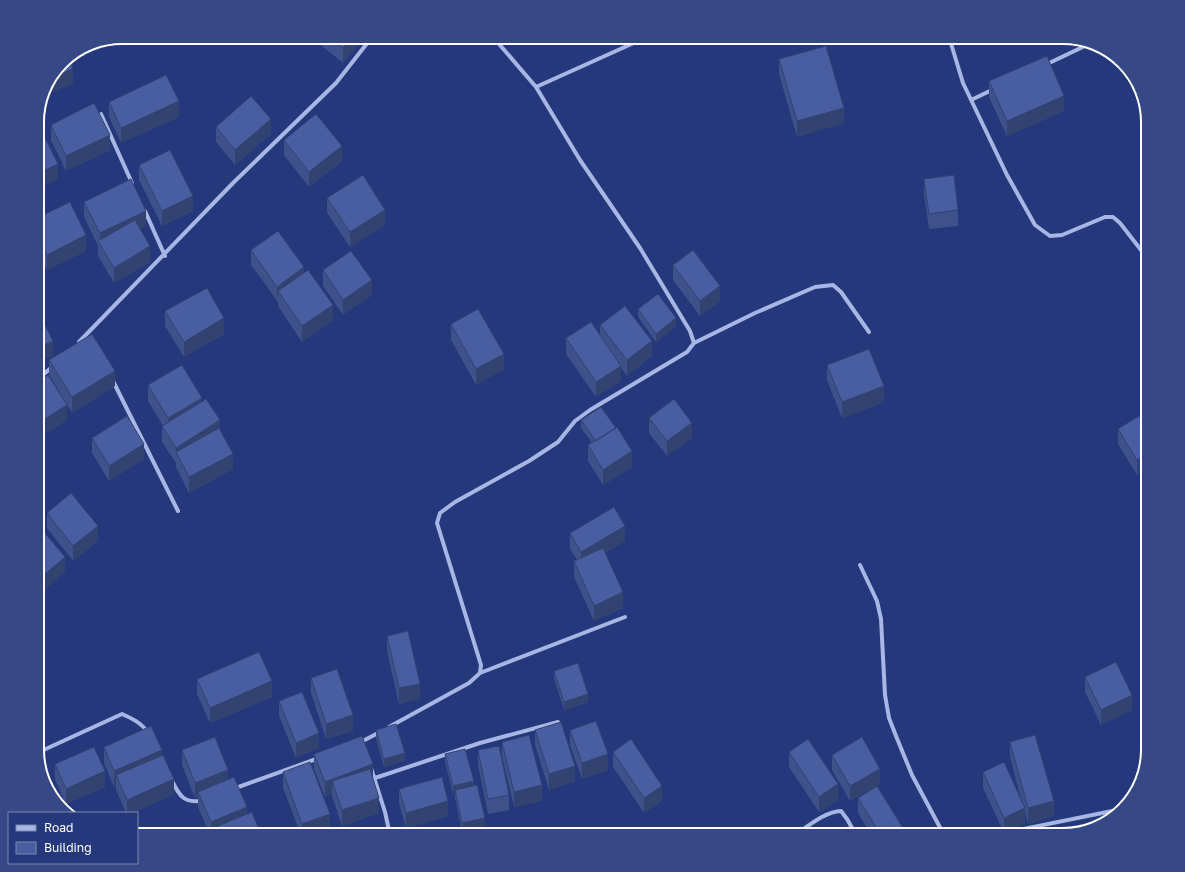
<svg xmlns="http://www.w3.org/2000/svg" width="1185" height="872" font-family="'Golos Text',sans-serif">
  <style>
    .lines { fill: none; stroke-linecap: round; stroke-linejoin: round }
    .minor { stroke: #a7b6e4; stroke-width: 4 }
    .wall { fill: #3e518a }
    .shaded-wall { fill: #324271 }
    .building { fill: #485ea1; stroke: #324271 }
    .rim { fill: none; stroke: #fff; stroke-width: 2 }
  </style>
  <rect width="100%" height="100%" fill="#24387b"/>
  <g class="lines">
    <path class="minor" d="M949 37 963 83 1007 175 1035 225 1050 236 1062 235 1105 217H1113L1120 223 1148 259
      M1045 65 1087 45
      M536 87 647 37
      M971 100 994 89
      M101 114 132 183
      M145 211 165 256
      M79 342 233 183 336 83 372 37
      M694 343 755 313 815 287 833 285 841 292 869 332
      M37 380 52 367
      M113 381 178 511
      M860 565 877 601 881 619 885 695 889 718 896 736 912 775 944 835
      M480 673 625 617
      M389 727 469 683 480 673 481 665 437 523 440 513 455 502 529 461 558 442 575 421 590 410 687 352 694 343 690 331 640 248 580 160 536 87 493 37
      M359 743 380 732
      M37 753 122 714C131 718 142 723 147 732
      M371 768 385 812 390 835
      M375 778 480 743 558 722
      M172 781C180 797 184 803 203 801
      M233 789 319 758
      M795 835C807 827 826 811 841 811L847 819 856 835
      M994 835 1122 809"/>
  </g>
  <path class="wall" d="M311 37H363V39L343 63Z
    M779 59 844 123 797 137 779 74Z
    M989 81 1064 111 1007 136 989 97Z
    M109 102 179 117 121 143 109 117Z
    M51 125 110 150 66 171 51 140Z
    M216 127 271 134 235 165 216 142Z
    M284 140 342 161 309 187 284 155Z
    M139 165 193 211 162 226 139 180Z
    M924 179 958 210V226L929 229 924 194Z
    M327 198 385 225 350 247 327 213Z
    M84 202 146 226 140 229 150 262 114 283 98 256V246L84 217Z
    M37 218 86 251 47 270 37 250Z
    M251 250 304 273 333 320 302 342 278 306V302L251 265Z
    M673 265 720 301 700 316 673 280Z
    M323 270 372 295 343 315 323 286Z
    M638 309 676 326 656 342 638 317Z
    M165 311 224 334 184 357 165 326Z
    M451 324 504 369 476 385 451 340Z
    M600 325 652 356 627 376 621 368V381L596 397 566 354V338L600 335Z
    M49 360 115 386 72 413 49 375Z
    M827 365 884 402 842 418 827 380Z
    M37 382 67 420 38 438 37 437Z
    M148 385 202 401 220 429 233 469 189 493 176 467V463L162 442V426H163L148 401Z
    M649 418 692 438 667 456 649 433Z
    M581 420 632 467 603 485 588 461V445L592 443 581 428Z
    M1118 429 1148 431V469L1137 475 1118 444Z
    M92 438 144 459 109 481 92 453Z
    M47 513 98 541 73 561 47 528Z
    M570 533 625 541 605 553 623 608 594 621 574 577V561L577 560 570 549Z
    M387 636 420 699 399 704 387 651Z
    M554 671 588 702 564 710 554 678Z
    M1085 677 1132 710 1101 725 1085 692Z
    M311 678 353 731 326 739 311 693Z
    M197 679 272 697 210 723 197 694Z
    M279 701 319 748 296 758 279 716Z
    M376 730 405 761 384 767 376 738Z
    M535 730 575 781 549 790 535 745Z
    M570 730 608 770 582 779 570 745Z
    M502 742 542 801 514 807 502 757Z
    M1010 742 1054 816 1028 824 1025 812V824L1004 833 983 788V772L1022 803 1010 757Z
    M104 747 162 755 174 794 132 813H126L116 790V786L114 787 104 763Z
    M182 750 228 779 247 814 261 835H210L198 807V797L195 798 182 765Z
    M478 750 509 795V810L488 814 478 765Z
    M613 752 662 801 644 813 613 767Z
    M789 752 838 800 819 812 789 767Z
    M314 754 373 779 379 813 342 826 332 796V794L325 797 314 769Z
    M445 754 474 786 485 826 462 831 455 798V794H453L445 762Z
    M832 755 880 784 850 801 832 770Z
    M55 764 105 787 66 804 55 780Z
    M283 772 330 829 315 835H301L283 788Z
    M399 789 448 816 406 828 399 804Z
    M858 798 906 835H871L858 813Z"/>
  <path class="shaded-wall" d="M352 37H363V39L343 63V48Z
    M73 69V84L44 96V91L46 85 51 78Z
    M1064 96V111L1007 136V121Z
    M179 101V117L121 143V128Z
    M844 108V123L797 137V121Z
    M271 119V134L235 165V150Z
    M110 135V150L66 171V156Z
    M342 146V161L309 187V172Z
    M58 164V179L37 189V174Z
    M193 196V211L162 226V211Z
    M385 210V225L350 247V232Z
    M146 211V226L102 248 100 244V233Z
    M86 235V251L47 270V255Z
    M150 246V262L114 283V268Z
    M304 267V283L278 291 277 302V287Z
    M372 280V295L343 315V300Z
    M720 286V301L700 316V301Z
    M333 305V320L302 342V326Z
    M224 318V334L184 357V342Z
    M676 318V326L656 342V334Z
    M53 341V356L37 363V348Z
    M652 341V356L627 376V360Z
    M504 354V369L476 385V369Z
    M621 366V381L596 397V382Z
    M115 371V386L72 413V397Z
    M884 386V402L842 418V402Z
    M202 398V413L168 433V418Z
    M67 405V420L38 438V423Z
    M220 420V435L176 453V448Z
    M692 423V438L667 456V441Z
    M144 444V459L109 481V466Z
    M632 451V467L603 485V470Z
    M1148 453V469L1137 475V460Z
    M233 454V469L189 493V477Z
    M98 526V541L73 561V546Z
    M625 526V541L581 567V552Z
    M65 557V572L37 597V581Z
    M623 592V608L594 621V606Z
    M272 681V697L210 723V708Z
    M420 684V699L399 704V688Z
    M588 694V702L564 710V702Z
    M1132 695V710L1101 725V710Z
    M353 715V731L326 739V724Z
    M319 733V748L296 758V743Z
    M162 750V765L116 775V786L114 787V771Z
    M405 753V761L384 767V759Z
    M608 754V770L582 779V763Z
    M373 764V779L332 781V794L325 797V782Z
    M575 766V781L549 790V774Z
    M880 769V784L850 801V786Z
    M228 770V785L198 792V797L195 798V783Z
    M105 771V787L66 804V789Z
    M174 779V794L132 813H127V800Z
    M474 781V789L455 790V794H453V786Z
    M838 784V800L819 812V797Z
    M542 785V801L514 807V792Z
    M662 786V801L644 813V798Z
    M379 798V813L342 826V810Z
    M448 801V816L406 828V813Z
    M1054 801V816L1028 824V808Z
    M247 807V823L213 828V835H211V822Z
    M1025 808V824L1004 833V818Z
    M330 814V829L315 835H302V824Z
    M485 818V826L462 831V823Z"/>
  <path class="building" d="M330 37H352L343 48Z
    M826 46 844 108 797 121 779 59Z
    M1047 56 1064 96 1007 121 989 81Z
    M68 57 73 69 51 78 66 58Z
    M166 75 179 101 121 128 109 102Z
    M251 96 271 119 235 150 216 127Z
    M94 103 110 135 66 156 51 125Z
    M316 114 342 146 309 172 284 140Z
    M41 130 58 164 37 174V132Z
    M170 150 193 196 162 211 139 165Z
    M363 175 385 210 350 232 327 198Z
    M954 175 958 210 929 214 924 179Z
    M131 179 146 211 100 233 84 202Z
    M70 202 86 235 47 255 37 235V218Z
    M135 220 150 246 114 268 98 241Z
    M278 231 304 267 277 287 251 250Z
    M693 250 720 286 700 301 673 265Z
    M351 251 372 280 343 300 323 270Z
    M308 270 333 305 302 326 278 291Z
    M207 288 224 318 184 342 165 311Z
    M658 294 676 318 656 334 638 309Z
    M625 306 652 341 627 360 600 325Z
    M37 309 53 341 37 348Z
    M478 309 504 354 476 369 451 324Z
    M591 322 621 366 596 382 566 338Z
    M92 334 115 371 72 397 49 360Z
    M869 349 884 386 842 402 827 365Z
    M182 365 202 398 168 418 148 385Z
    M48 375 67 405 38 423 37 421V382Z
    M206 399 220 420 176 448 162 426Z
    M674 399 692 423 667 441 649 418Z
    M601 407 616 428 596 441 581 420Z
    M127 416 144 444 109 466 92 438Z
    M1139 416 1148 431V453L1137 460 1118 429Z
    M617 427 632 451 603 470 588 445Z
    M219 428 233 454 189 477 176 452Z
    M71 493 98 526 73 546 47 513Z
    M614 507 625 526 581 552 570 533Z
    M37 525H38L65 557 37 581Z
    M603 548 623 592 594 606 574 561Z
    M408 631 420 684 399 688 387 636Z
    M259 652 272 681 210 708 197 679Z
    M1116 662 1132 695 1101 710 1085 677Z
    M578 663 588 694 564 702 554 671Z
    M337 669 353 715 326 724 311 678Z
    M302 692 319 733 296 743 279 701Z
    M596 721 608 754 582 763 570 730Z
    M561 722 575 766 549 774 535 730Z
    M396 724 405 753 384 759 376 730Z
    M151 726 162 750 114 771 104 747Z
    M529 735 542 785 514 792 502 742Z
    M1035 735 1054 801 1028 808 1010 742Z
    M362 736 373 764 325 782 314 754Z
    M215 737 228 770 195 783 182 750Z
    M862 737 880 769 850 786 832 755Z
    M631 739 662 786 644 798 613 752Z
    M808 739 838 784 819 797 789 752Z
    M499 746 509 795 488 799 478 750Z
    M94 747 105 771 66 789 55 764Z
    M465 749 474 781 453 786 445 754Z
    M163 755 174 779 127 800 116 775Z
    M310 762 330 814 302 824 283 772Z
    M1004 762 1025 808 1004 818 983 772Z
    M370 769 379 798 342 810 332 781Z
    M234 777 247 807 211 822 198 792Z
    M442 777 448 801 406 813 399 789Z
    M477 785 485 818 462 823 455 790Z
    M877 786 906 833 903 835H881L858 798Z
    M252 812 261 835H215L213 828Z"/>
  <path d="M0 0H1185V872H0ZM122 44H1063A78 78 0 0 1 1141 122V750A78 78 0 0 1 1063 828H122A78 78 0 0 1 44 750V122A78 78 0 0 1 122 44Z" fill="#364886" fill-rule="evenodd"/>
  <path class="rim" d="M122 44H1063A78 78 0 0 1 1141 122V750A78 78 0 0 1 1063 828H122A78 78 0 0 1 44 750V122A78 78 0 0 1 122 44Z"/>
  <rect x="8" y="812" width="130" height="52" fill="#24387b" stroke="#7c88b0"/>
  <rect x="16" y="825" width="20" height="6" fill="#a7b6e4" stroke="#7c88b0"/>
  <text x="44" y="832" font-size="12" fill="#ffffff">Road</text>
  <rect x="16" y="842" width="20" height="12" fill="#485ea1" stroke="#7c88b0"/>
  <text x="44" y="852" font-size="12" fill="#ffffff">Building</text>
</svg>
